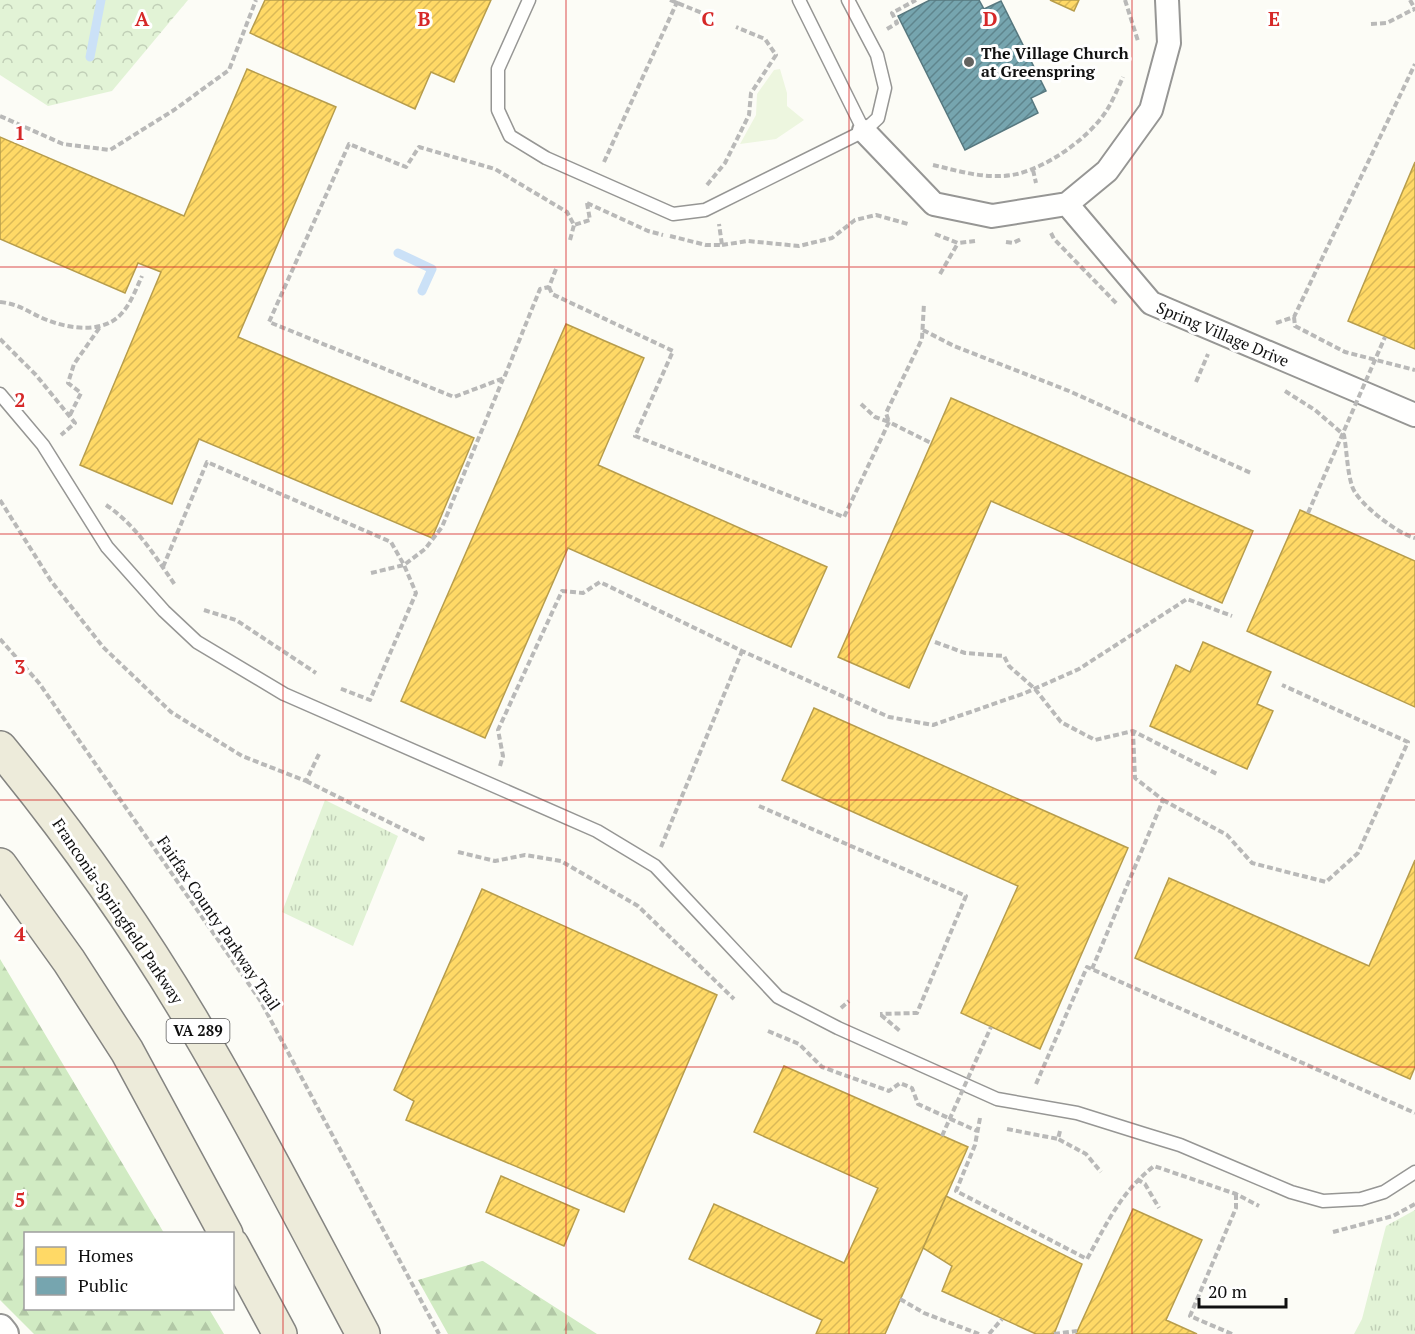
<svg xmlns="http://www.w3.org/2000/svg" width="1415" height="1334" font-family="'PT Serif',serif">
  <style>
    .grass { fill: url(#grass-tufts) }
    .forest { fill: url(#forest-firs) }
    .park { fill: url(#park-crowns) }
    .pitch { fill: #edf6df }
    .homes { fill: url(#homes-hatch); stroke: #b79d4c; stroke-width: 1.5 }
    .public { fill: url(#public-hatch); stroke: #57787f; stroke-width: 1.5 }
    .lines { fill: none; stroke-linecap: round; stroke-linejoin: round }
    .stream { stroke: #cbe1f7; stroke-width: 9 }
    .service-casing { stroke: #969694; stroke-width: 15 }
    .minor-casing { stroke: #969694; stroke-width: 26 }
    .tertiary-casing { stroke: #969694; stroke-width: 32 }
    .primary-casing { stroke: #848481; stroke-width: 36 }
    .path { stroke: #b9b9b8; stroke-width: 4; stroke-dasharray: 6 3; stroke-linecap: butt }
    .service { stroke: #fffffe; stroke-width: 12 }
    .minor { stroke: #fffffe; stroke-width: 22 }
    .tertiary { stroke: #fffffe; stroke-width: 28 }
    .primary { stroke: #edebda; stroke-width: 33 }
    .path-bridge { stroke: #b9b9b8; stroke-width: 4; stroke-dasharray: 6 3; stroke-linecap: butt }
    .grid { fill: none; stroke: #d62828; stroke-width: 1.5; stroke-opacity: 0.55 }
    .poi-dot { fill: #636360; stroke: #fff; stroke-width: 2 }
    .labels { text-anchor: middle; stroke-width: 6; stroke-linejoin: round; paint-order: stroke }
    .shield { fill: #fff; stroke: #585858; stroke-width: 1.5 }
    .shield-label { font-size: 15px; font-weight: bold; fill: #101010 }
    .poi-label { font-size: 16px; font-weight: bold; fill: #101010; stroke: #fff; text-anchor: start }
    .street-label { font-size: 16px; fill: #101010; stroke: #fff }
    .grid-label { font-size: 20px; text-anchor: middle; font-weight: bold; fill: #d62828; stroke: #fff; stroke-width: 6; stroke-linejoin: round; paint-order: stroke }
  </style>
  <defs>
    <pattern id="grass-tufts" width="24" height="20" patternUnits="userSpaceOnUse" patternTransform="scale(1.5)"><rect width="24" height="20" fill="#e2f3d6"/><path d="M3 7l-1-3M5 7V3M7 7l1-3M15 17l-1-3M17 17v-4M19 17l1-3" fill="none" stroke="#c1cfb7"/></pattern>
    <pattern id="forest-firs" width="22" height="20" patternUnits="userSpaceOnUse" patternTransform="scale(1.5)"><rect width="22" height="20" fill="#d1ebc3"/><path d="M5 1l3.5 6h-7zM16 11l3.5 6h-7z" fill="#b2c8a6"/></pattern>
    <pattern id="park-crowns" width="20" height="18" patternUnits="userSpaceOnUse" patternTransform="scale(1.5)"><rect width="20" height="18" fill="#e2f3d6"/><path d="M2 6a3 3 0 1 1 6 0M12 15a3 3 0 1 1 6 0" fill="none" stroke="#c1cfb7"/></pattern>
    <pattern id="homes-hatch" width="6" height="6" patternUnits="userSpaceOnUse" patternTransform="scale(1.5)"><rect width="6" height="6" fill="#ffd966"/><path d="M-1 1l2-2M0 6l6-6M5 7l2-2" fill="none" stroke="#dab957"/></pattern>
    <pattern id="public-hatch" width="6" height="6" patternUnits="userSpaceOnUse" patternTransform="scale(1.5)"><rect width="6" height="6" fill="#76a5af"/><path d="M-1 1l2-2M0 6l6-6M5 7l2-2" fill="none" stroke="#5f858d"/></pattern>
  </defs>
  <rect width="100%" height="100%" fill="#fcfcf6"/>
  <path class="grass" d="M325 800 398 836 353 946 282 912Z
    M1415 1210V1334H1354L1362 1319 1386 1226Z"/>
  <path class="forest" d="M0 959 164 1233 26 1234V1308L209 1309 224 1334H34L0 1300Z
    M482 1261H483L597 1334H448L418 1280Z"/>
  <path class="park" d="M0 0H188L112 91 48 106 0 75Z"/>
  <path class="pitch" d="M780 69 787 93V106L804 120 776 139 740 144 756 115 757 94 774 70Z"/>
  <path class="homes" d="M265 0H491L454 82 431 72 415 109 250 33Z
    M1050 0H1079L1074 11Z
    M247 69 336 107 238 337 474 438 432 538 199 439 172 504 80 465 161 272 138 263 125 293 0 239V137L184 216Z
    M1415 162V349L1348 321Z
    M566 324 644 358 598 465 827 567 791 647 568 548 485 738 401 701Z
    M951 398 1253 531 1222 603 991 501 909 688 838 657Z
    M1300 510 1415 561V707L1247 631Z
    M1203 642 1271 672 1257 704 1273 711 1247 769 1150 726 1176 665 1190 672Z
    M814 708 1128 848 1040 1049 961 1013 1018 886 782 780Z
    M1415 860V1067L1410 1079 1135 958 1169 878 1369 966Z
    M482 889 717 995 624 1212 406 1120 414 1101 394 1090Z
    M784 1066 968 1147 885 1334H816L822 1320 689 1259 714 1204 844 1263 878 1188 754 1132Z
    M501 1176 579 1210 564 1246 486 1212Z
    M946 1196 1082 1264 1054 1334H1036L942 1291 952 1266 923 1248Z
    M1133 1209 1202 1240 1166 1320 1197 1334H1076Z"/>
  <path class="public" d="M930 0H979L984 9 1001 1 1046 91 1031 98 1038 113 965 150 898 16Z"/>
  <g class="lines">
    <path class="stream" d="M90 57 101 0
      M398 253 432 269 422 291"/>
    <g class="service-casing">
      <path id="service" d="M529 0 498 69V110L510 136 546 158 673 214 705 210 864 131 799 0
        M848 0 877 55 885 88 878 118 864 131
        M0 394 43 445 107 547 164 611 197 642 284 694 597 831 655 866 778 997 838 1028 997 1099 1077 1113 1144 1134 1180 1145 1291 1192 1323 1201 1361 1199 1384 1192 1415 1172"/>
    </g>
    <g class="minor-casing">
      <path id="minor" d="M864 131 934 204 992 216 1067 204 1107 171 1151 110 1169 43 1167 0
        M1067 204 1151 303 1415 415"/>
    </g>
    <g class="tertiary-casing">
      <path id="tertiary" d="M0 1329 4 1334"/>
    </g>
    <g class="primary-casing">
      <path id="primary" d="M0 748C70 833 135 925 191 1019 252 1122 307 1229 363 1334
        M0 865 69 961 127 1051 226 1234
        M232 1245 280 1334"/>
    </g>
    <path class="path" d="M670 0 707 15
      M1125 0 1138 41
      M1410 0 1415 9
      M1371 24 1387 23 1414 9 1415 11
      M887 29 897 23 892 13 916 0
      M0 116 63 144 110 150 174 110 229 70 256 0
      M604 162 678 0
      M933 165C955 170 977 177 1001 176 1037 176 1088 140 1107 110 1113 100 1118 88 1123 77
      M1033 170 1036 183
      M707 185 725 163 749 115 751 93 776 55 765 39 736 27
      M587 203 648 231 663 235
      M1051 233 1054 239 1117 304
      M935 234 958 243 975 241
      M670 236 706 245H722L719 224
      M570 240 574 225
      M1006 242 1013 243 1021 239
      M722 245 748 241 799 246 832 238 855 220 876 215 908 224
      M556 269 549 287 540 289 504 378 454 397 269 322 349 144 406 167 419 147 495 169 567 212 574 225 590 220 587 203
      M940 274 958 243
      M549 287 552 294 673 351 635 436 844 517 889 422 931 443
      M0 302C20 304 29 313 47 320 70 329 104 334 122 313 131 303 136 289 142 276
      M1294 317 1295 326 1345 352 1415 370
      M1276 323 1294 317 1415 64
      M923 330 954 346 1069 391 1251 473
      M0 339 36 375 75 423 61 435
      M1196 382 1208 354
      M1285 391 1315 410 1344 435C1347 452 1347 470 1352 486 1357 503 1398 534 1415 538
      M861 404 875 417 889 422 886 413 922 339 924 303
      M70 415 81 393 68 383 74 364 100 327
      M0 500 51 581 103 647 171 712 242 756 306 781 319 754
      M106 505C136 525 155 556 175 585
      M163 567 207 462 391 542 404 565 416 593 370 700 339 688
      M371 573 404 565 425 549 442 527 503 379
      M204 610 236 620 316 673
      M0 639 39 683 260 1000 439 1334
      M935 642 965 653 1004 656 1009 666 1035 689 1061 722 1095 740 1133 731 1217 774
      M500 766 503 756 498 730 562 591 583 593 600 582 742 651 889 717 933 725 1025 693 1079 669 1187 599 1232 616
      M306 781 425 840
      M1163 800 1227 835 1252 863 1326 882 1358 853 1408 742 1282 685
      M759 806 966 896 917 1013 880 1014
      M661 847 742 651
      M458 852 495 861 525 855 561 861 638 906 734 999
      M1092 969 1163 800 1135 778 1133 732
      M841 1008 849 1001
      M881 1015 900 1031
      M768 1031 799 1044 822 1067 889 1091 900 1083 912 1088 918 1104 977 1131
      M1036 1084 1087 967 1415 1113
      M980 1118 975 1145 956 1191 1087 1259C1107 1223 1121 1192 1154 1166L1236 1194 1259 1206
      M1007 1129 1058 1139
      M1060 1131 1058 1139 1086 1154 1101 1172
      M1137 1179 1145 1184 1159 1208
      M1333 1232 1393 1216 1415 1204
      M900 1299 924 1313 979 1334
      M989 1334 1002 1319
      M1054 1334 1077 1331
      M1232 1334 1190 1316 1236 1208V1194"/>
    <use href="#service" class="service"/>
    <use href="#minor" class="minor"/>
    <use href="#tertiary" class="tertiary"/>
    <use href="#primary" class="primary"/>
    <path class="path-bridge" d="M1308 513 1385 337
      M942 1136 991 1027"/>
  </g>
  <path class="grid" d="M283 0V1334M566 0V1334M849 0V1334M1132 0V1334M0 267H1415M0 534H1415M0 800H1415M0 1067H1415"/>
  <circle class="poi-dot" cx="969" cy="62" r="6"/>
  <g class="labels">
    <rect class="shield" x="166.5" y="1019" width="63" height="24" rx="4.5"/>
    <g class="shield-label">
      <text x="198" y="1036">VA 289</text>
    </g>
    <g class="poi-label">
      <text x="981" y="59">The Village Church<tspan x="981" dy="18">at Greenspring</tspan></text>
    </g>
    <g class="street-label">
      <text transform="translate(1223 334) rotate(23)" y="6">Spring Village Drive</text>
      <text transform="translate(118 911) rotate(56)" y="6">Franconia-Springfield Parkway</text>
      <text transform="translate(219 923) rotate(56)" y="6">Fairfax County Parkway Trail</text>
    </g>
  </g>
  <g class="grid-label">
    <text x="142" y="26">A</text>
    <text x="424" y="26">B</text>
    <text x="708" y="26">C</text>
    <text x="990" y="26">D</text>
    <text x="1274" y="26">E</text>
    <text x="20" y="140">1</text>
    <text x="20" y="407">2</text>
    <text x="20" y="674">3</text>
    <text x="20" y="941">4</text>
    <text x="20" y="1207">5</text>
  </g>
  <rect x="24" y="1232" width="210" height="78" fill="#ffffff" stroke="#9f9f9f" stroke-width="1.5"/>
  <rect x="36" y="1247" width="30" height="18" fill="#ffd966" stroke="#9f9f9f" stroke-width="1.5"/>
  <text x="78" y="1262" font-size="18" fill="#101010">Homes</text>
  <rect x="36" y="1277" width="30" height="18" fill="#76a5af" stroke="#9f9f9f" stroke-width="1.5"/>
  <text x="78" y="1292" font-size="18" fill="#101010">Public</text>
  <path d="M1199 1298v9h87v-9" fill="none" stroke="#101010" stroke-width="3"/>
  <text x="1208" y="1298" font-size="18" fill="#101010" stroke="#ffffff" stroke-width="4.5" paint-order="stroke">20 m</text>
</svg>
